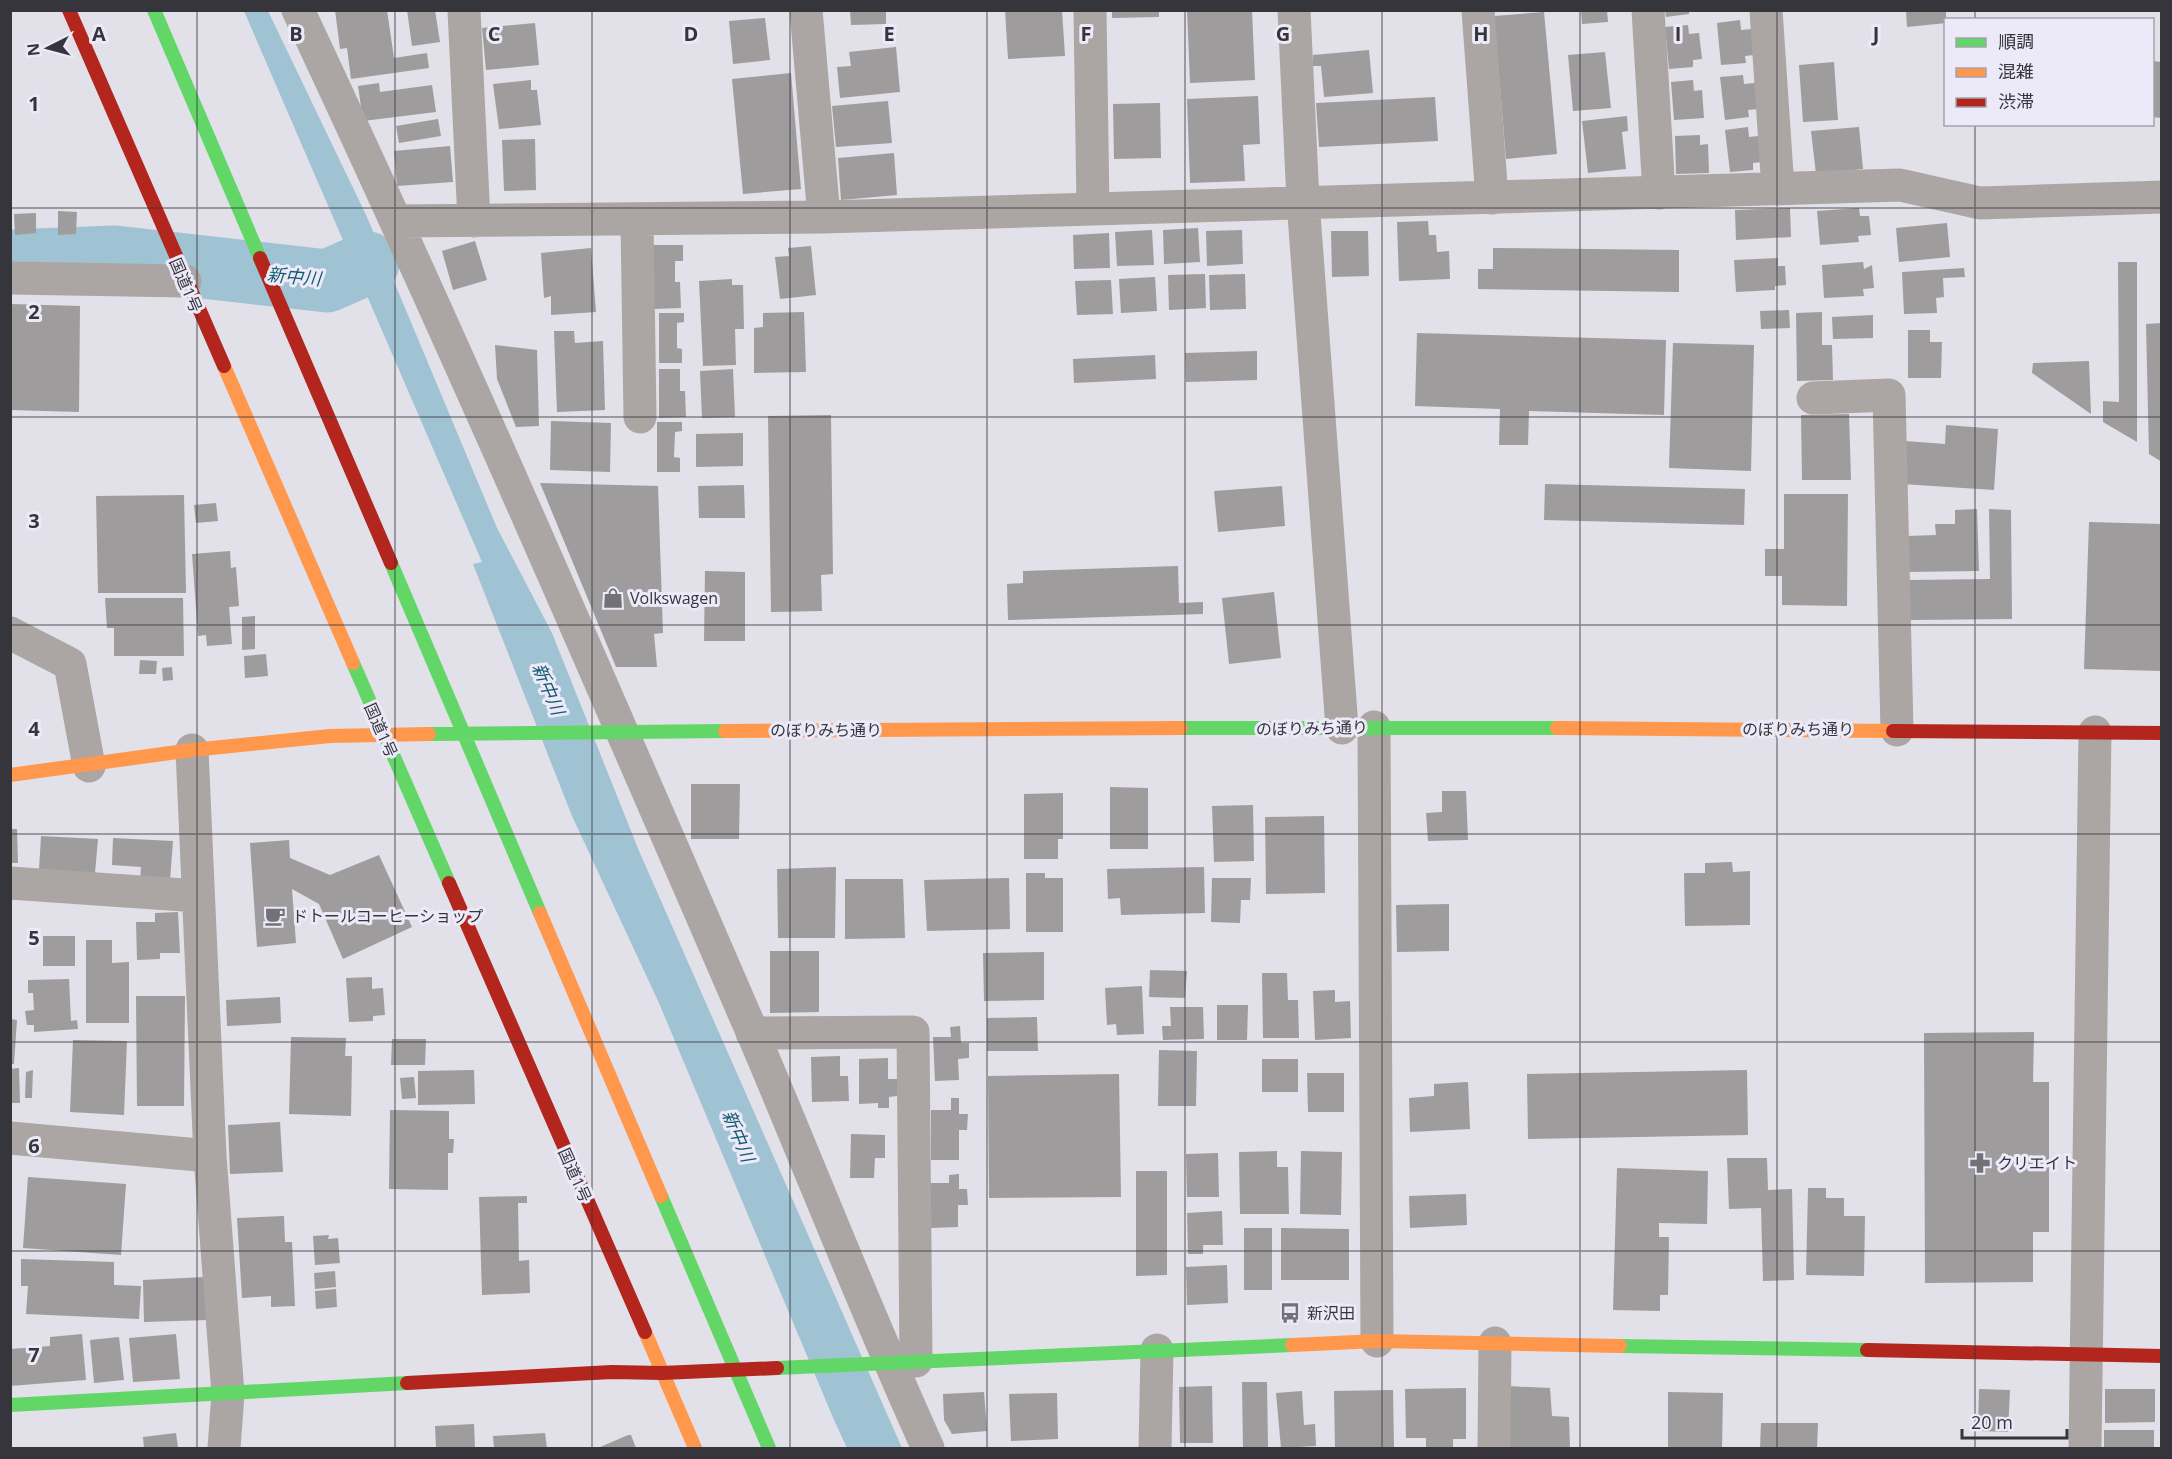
<svg xmlns="http://www.w3.org/2000/svg" width="2172" height="1459" font-family="'Open Sans','Noto Sans JP',sans-serif">
  <style>
    .water { fill: #9fc3d3 }
    .lines { fill: none; stroke-linecap: round; stroke-linejoin: round }
    .river { stroke: #9fc3d3; stroke-width: 63 }
    .building { fill: #9f9c9e }
    .street { stroke: #aba6a3; stroke-width: 33 }
    .fast { stroke: #63d668; stroke-width: 14 }
    .slow { stroke: #ff974d; stroke-width: 14 }
    .jam { stroke: #b3261e; stroke-width: 14 }
    .grid { fill: none; stroke: #36353b; stroke-width: 1.5; stroke-opacity: 0.55 }
    .labels { text-anchor: middle; stroke-width: 6; stroke-linejoin: round; paint-order: stroke }
    .street-label { font-size: 16px; fill: #36353b; stroke: #eceaf9 }
    .poi-label { font-size: 16px; fill: #36353b; stroke: #eceaf9; text-anchor: start }
    .water-label { font-size: 18px; font-style: italic; fill: #135b6f; stroke: #eceaf9 }
    .grid-label { font-size: 20px; text-anchor: middle; font-weight: bold; fill: #36353b; stroke: #eceaf9; stroke-width: 6; stroke-linejoin: round; paint-order: stroke }
  </style>
  <rect width="100%" height="100%" fill="#e2e0e8"/>
  <path class="water" d="M244 11H268L367 217 497 528 552 633 639 851 902 1448H847L834 1420 659 1003 572 816 473 564 482 562Z"/>
  <g class="lines">
    <path class="river" d="M10 261 115 257 327 281 368 263"/>
  </g>
  <path class="building" d="M335 10H387L394 58 427 53 429 68 351 79 347 48 340 49Z
    M407 10H435L440 42 412 46Z
    M850 10H886V24L851 25Z
    M1005 10H1062L1065 56 1008 59Z
    M1112 10H1159V17L1112 18Z
    M1187 10H1252L1255 80 1190 83Z
    M1581 10H1607L1608 22 1582 24Z
    M1665 10H1689V14L1666 17Z
    M1906 10H1946V23L1907 27Z
    M1544 12 1557 154 1506 159 1494 16Z
    M765 18 770 60 733 64 729 21Z
    M1740 20 1741 30 1752 29 1754 55 1745 56 1746 63 1721 65 1717 23Z
    M535 23 539 65 486 70 482 28Z
    M1688 25 1689 34 1699 33 1702 59 1693 60V67L1669 69 1665 27Z
    M896 47 900 92 840 98 837 67 851 66 849 52Z
    M1369 50 1373 93 1324 97 1321 66H1313V55Z
    M1605 52 1611 108 1573 111 1568 55Z
    M2152 61 2162 62V118L2152 117Z
    M1834 62 1838 120 1803 122 1799 65Z
    M791 73 801 189 743 194 732 79Z
    M1743 75 1744 84 1755 83 1758 109 1748 110 1749 117 1725 120 1720 77Z
    M531 80V90H537L541 125 499 129 493 84Z
    M1693 80 1694 91 1702 90 1704 118 1674 120 1671 82Z
    M379 83 380 92 432 85 436 112 363 121 358 86Z
    M1258 96 1260 144 1243 145 1245 181 1190 183 1187 99Z
    M1435 97 1438 141 1319 147 1316 103Z
    M888 101 892 143 836 147 832 106Z
    M1160 103 1161 158 1114 159 1113 104Z
    M1627 116 1628 131 1622 132 1626 169 1588 173 1582 121Z
    M438 119 441 136 399 143 396 126Z
    M1748 127 1749 137 1759 136 1762 162 1753 163V170L1730 172 1725 130Z
    M1859 127 1863 169 1816 174 1811 131Z
    M1700 135V145L1708 144 1709 173 1676 174 1675 136Z
    M535 139 536 190 504 191 502 140Z
    M450 146 453 182 397 186 394 151Z
    M894 153 897 195 841 200 838 158Z
    M1790 208 1791 237 1736 240 1735 210Z
    M1859 208 1860 216H1869L1871 235 1858 236 1859 242 1820 245 1817 211Z
    M58 211 77 212 76 234 58 235Z
    M36 213V233L15 235 14 214Z
    M1428 221 1429 235H1436L1437 252 1449 251 1450 279 1399 281 1397 222Z
    M1947 223 1950 257 1899 262 1896 228Z
    M1198 228 1200 262 1164 264 1163 230Z
    M1152 230 1154 265 1117 266 1115 232Z
    M1242 230 1243 264 1207 266 1206 231Z
    M1331 231H1368L1369 276 1332 277Z
    M1109 233 1110 268 1074 269 1073 235Z
    M475 241 487 280 453 290 442 251Z
    M653 245H683V261H675V282H680L681 308 654 309Z
    M811 246 816 295 780 299 775 257 789 256 788 248Z
    M591 248 596 312 551 315V296L544 298 541 253Z
    M1493 248 1679 250V292L1478 289V269H1493Z
    M1778 258V266H1785L1786 285 1775 286V290L1736 292 1734 260Z
    M1863 262 1864 269 1872 265 1874 288 1863 289 1864 296 1824 298 1822 265Z
    M2118 262H2137V442L2103 422V401L2119 402Z
    M1964 268 1965 277 1943 278 1944 297 1936 298 1937 313 1904 314 1902 272Z
    M1205 274 1206 308 1169 310 1168 275Z
    M1245 274 1246 309 1210 310 1209 275Z
    M1155 277 1157 311 1121 313 1119 279Z
    M732 279V285H743L744 329H735L736 365 703 366 699 281Z
    M1111 280 1113 314 1077 315 1075 281Z
    M10 304 80 306 79 412 10 410Z
    M1789 310 1790 328 1761 329 1760 311Z
    M804 312 806 372 754 373V328L763 327V313Z
    M1822 312V345H1832L1833 380 1797 381 1796 313Z
    M659 313H684V322L677 323V348L682 349V363H659Z
    M1873 315V338L1833 339 1832 317Z
    M2162 323V462L2149 454 2146 324Z
    M1908 330H1930V342H1942L1941 378H1908Z
    M554 331H574L575 343 603 341 605 410 557 412Z
    M1417 333 1666 340 1664 415 1529 411 1528 445H1499L1500 409 1415 406Z
    M1673 343 1754 345 1751 471 1669 468Z
    M495 345 537 350 539 426 516 427 497 379Z
    M1257 351V380L1186 382 1185 353Z
    M1155 355 1156 379 1074 383 1073 359Z
    M2089 361 2091 414 2032 373 2033 363Z
    M659 369H680V391H685L686 417 659 418Z
    M733 369 735 417 702 418 700 371Z
    M1849 414 1851 480H1802L1801 415Z
    M831 415 833 574 821 575 822 611 771 612 768 416Z
    M551 421 611 423 610 472 550 470Z
    M657 422H682V431L675 432 674 457 680 458V472H657Z
    M1946 425 1998 429 1994 490 1902 484 1905 441 1945 444Z
    M743 433V466L696 467V434Z
    M540 483 658 486 663 633 654 634 657 667H616Z
    M1545 484 1745 489 1744 525 1544 520Z
    M744 485 745 518H699L698 486Z
    M1282 486 1285 526 1218 532 1214 491Z
    M1784 494H1848L1847 606 1782 605V576H1765V549H1784Z
    M184 495 186 593H98L96 496Z
    M216 503 218 521 196 523 194 505Z
    M1977 509 1979 571 1907 572V536L1936 535 1935 524H1955V510Z
    M1989 509 2011 510 2012 619 1910 620V580L1990 579Z
    M2089 522 2162 524V671L2084 669Z
    M230 551 231 568 236 567 239 606 229 607 232 644 207 646 206 635 198 636 192 554Z
    M1178 566 1179 603 1203 602V614L1008 620 1007 584 1023 583V571Z
    M705 571 745 572V641H704Z
    M1274 592 1281 658 1229 664 1222 598Z
    M105 598H183L184 656H114V628H107Z
    M255 616V649L242 650V617Z
    M266 654 268 676 245 678 244 656Z
    M140 660 157 661 156 674H139Z
    M172 667 173 680 163 681 162 668Z
    M691 784H740L739 839H691Z
    M1110 787 1148 788V849H1110Z
    M1442 791H1466L1468 840 1428 841 1426 813 1442 812Z
    M1063 793V839H1058V859H1024V794Z
    M1253 805 1254 861 1214 862 1212 806Z
    M1324 816 1325 893 1266 894 1265 817Z
    M10 829H17L18 863H10Z
    M41 836 98 839 95 873 39 870Z
    M113 838 173 841 170 881 140 880 141 867 112 865Z
    M289 840 290 858 330 875 379 855 412 927 343 959 319 904 292 889 296 943 257 947 250 843Z
    M1732 862 1733 872 1750 871V925L1685 926 1684 873H1705V863Z
    M836 867 835 938H778L777 869Z
    M1204 867 1205 913 1121 915 1120 898 1108 899 1107 869Z
    M1026 873H1045V878H1063V932H1026Z
    M1009 878 1010 929 927 931 924 880Z
    M1212 878H1251L1250 900H1241L1240 923 1211 922Z
    M845 879H903L905 938 845 939Z
    M1449 904V951L1397 952 1396 905Z
    M178 912 180 953H160V959L137 960 136 922H155V913Z
    M43 936H75V966H43Z
    M86 940H112V963L129 962V1023H86Z
    M770 951H819V1012L770 1013Z
    M1044 952V1000L984 1001 983 953Z
    M1150 970 1187 971 1185 998 1149 997Z
    M1262 973H1287L1288 1000H1298L1299 1038H1263Z
    M372 977V989L383 988 385 1015 373 1016V1021L349 1022 346 978Z
    M69 979 71 1021 77 1020 78 1029 34 1032V1025H27L25 1011 34 1010 33 993H28V980Z
    M1142 986 1144 1034 1117 1035 1116 1024 1107 1025 1105 988Z
    M1335 990V1002L1350 1001 1351 1038 1315 1040 1313 991Z
    M136 996H185L184 1106H137Z
    M280 997 281 1023 227 1026 226 1000Z
    M1217 1005H1248L1247 1040H1217Z
    M1170 1007H1203L1204 1039 1163 1040 1162 1026H1171Z
    M1037 1017 1038 1051H987V1018Z
    M10 1019 17 1020 14 1064H10Z
    M960 1026 961 1043H969V1058L958 1059 959 1080 935 1081 933 1037H951L950 1027Z
    M2034 1032 2033 1082H2049V1232H2033V1282L1925 1283 1924 1033Z
    M291 1037 346 1038 345 1056H352L351 1116 289 1114Z
    M392 1039H426L425 1065H391Z
    M73 1040 127 1041 124 1115 70 1112Z
    M1159 1050 1197 1051 1196 1106H1158Z
    M840 1056V1076H848L849 1101 812 1102 811 1057Z
    M888 1058V1079H897V1096L889 1097V1108H878V1103L859 1104V1059Z
    M1262 1059H1298V1092H1262Z
    M19 1068 20 1103H10V1069Z
    M33 1070 32 1098H25L26 1072Z
    M474 1070 475 1104 418 1105V1071Z
    M1747 1070 1748 1135 1528 1139 1527 1074Z
    M1307 1073H1344V1112H1308Z
    M1119 1074 1121 1197 989 1198 988 1076Z
    M414 1077 416 1098 402 1099 400 1078Z
    M1468 1082 1470 1129 1410 1132 1409 1098 1434 1096V1084Z
    M951 1098H959V1114H968L967 1130H959V1160H931V1110H951Z
    M390 1110 449 1111V1139H454L453 1153H448V1190L389 1189Z
    M280 1122 283 1172 230 1174 228 1125Z
    M851 1134 885 1135V1158H875L874 1178H850Z
    M1277 1151V1167H1288L1289 1214H1240L1239 1152Z
    M1301 1151 1342 1152 1341 1215 1300 1214Z
    M1218 1153 1219 1197H1187L1186 1154Z
    M1727 1158H1767L1768 1190 1792 1189 1794 1280 1763 1281 1761 1208 1729 1209Z
    M1617 1168 1708 1171 1707 1224 1659 1223V1237H1669L1668 1295H1660V1311L1613 1310Z
    M1136 1171H1167V1275L1136 1276Z
    M959 1174V1189H967L968 1205H958V1227L931 1228 930 1183H949V1175Z
    M28 1177 126 1184 121 1255 23 1248Z
    M1808 1188H1826V1198H1844V1216H1865L1864 1276 1806 1275Z
    M1466 1194 1467 1225 1410 1228 1409 1196Z
    M527 1196V1203H518L519 1261 529 1260 530 1293 482 1295 479 1197Z
    M1222 1211 1223 1245H1203V1254H1188L1187 1213Z
    M284 1216 285 1242H292L295 1306 271 1307V1296L242 1298 237 1218Z
    M1244 1228H1272V1290H1244Z
    M1281 1228 1349 1229V1280H1281Z
    M329 1235 328 1239 338 1238 340 1263 315 1265 313 1236Z
    M21 1259 114 1262V1285L141 1286 139 1319 26 1314 28 1286H21Z
    M1227 1265 1228 1303 1187 1305 1186 1267Z
    M335 1271 336 1287 315 1289 314 1273Z
    M205 1277 208 1320 144 1322 143 1280Z
    M336 1289 337 1307 316 1309 315 1291Z
    M82 1334 86 1380 10 1386V1349L50 1346V1337Z
    M176 1334 180 1379 133 1382 129 1338Z
    M119 1337 124 1380 94 1383 90 1340Z
    M1242 1382H1267L1268 1447 1243 1448Z
    M1212 1386 1213 1443H1180L1179 1387Z
    M1507 1386 1550 1388 1552 1416 1569 1417 1570 1448H1506Z
    M1466 1388V1439H1453V1448H1426V1438H1406L1405 1389Z
    M1979 1389 2010 1390 2008 1432 1978 1431Z
    M2105 1389H2155V1422L2105 1423Z
    M1393 1390 1394 1448H1335L1334 1391Z
    M1302 1391 1304 1425 1315 1424 1316 1446 1281 1448 1276 1393Z
    M984 1392 987 1431 952 1434 944 1420 943 1394Z
    M1668 1392 1723 1393 1722 1448H1668Z
    M1057 1393 1058 1439 1011 1441 1009 1394Z
    M1761 1423H1818L1817 1448H1760Z
    M474 1424 475 1448H436L435 1426Z
    M2104 1430H2154V1448H2104Z
    M176 1433 178 1448H144L143 1437Z
    M545 1433 547 1448H494L493 1436Z
    M628 1435H631L636 1448H598Z"/>
  <g class="lines">
    <path class="street" d="M298 10C456 346 603 687 750 1027 810 1167 865 1310 928 1448
      M464 10 474 221
      M806 10 824 217
      M1090 10 1093 208
      M1294 10 1303 201 1342 728
      M1478 10 1492 198
      M1648 10 1659 193
      M1766 10 1778 189
      M397 221 824 217 1900 185 1980 203 2162 197
      M637 221 640 417
      M10 278 185 281
      M1813 398 1889 395 1897 730
      M10 633 70 664 89 766
      M1374 727 1377 1341
      M192 750 210 1156 228 1394 224 1448
      M10 883 198 896
      M752 1033 913 1032 916 1361
      M10 1138 210 1156
      M1155 1448 1157 1350
      M1494 1448 1495 1343
      M2085 1448 2095 732"/>
    <path class="fast" d="M154 10 260 258
      M391 563 540 913
      M353 663 449 883
      M1181 728H1557
      M429 734 725 731
      M661 1196 769 1448
      M1620 1346 1867 1350
      M777 1368 1292 1345
      M10 1405 407 1383"/>
    <path class="slow" d="M224 366 353 663
      M1557 728 1893 731
      M725 731 1181 728
      M10 775 192 750 330 736 429 734
      M540 913 661 1196
      M645 1332 695 1448
      M1292 1345 1377 1341 1620 1346"/>
    <path class="jam" d="M69 10 224 366
      M260 258 391 563
      M1893 731 2162 733
      M449 883 645 1332
      M1867 1350 2162 1356
      M407 1383 612 1372 662 1373 777 1368"/>
  </g>
  <path class="grid" d="M197 10V1448M395 10V1448M592 10V1448M790 10V1448M987 10V1448M1185 10V1448M1382 10V1448M1580 10V1448M1777 10V1448M1975 10V20M1975 124V1448M10 208H2162M10 417H2162M10 625H2162M10 834H2162M10 1042H2162M10 1251H2162"/>
  <defs>
    <g id="shop-bare" transform="scale(1.62)"><path d="M-5-2.5h2.3a2.7 3.5 0 0 1 5.4 0H5L5.5 6h-11ZM-1.5-2.5h3a1.5 2.3 0 0 0-3 0Z" fill="#727178" stroke="#eceaf9" stroke-width="2.5" paint-order="stroke"/></g>
    <g id="cafe-bare" transform="scale(1.62)"><path d="M-5.5-4.5H6V0H3Q3 3.5 0 3.5H-2.5Q-5.5 3.5-5.5 0ZM3-3.2v2h1.7v-2ZM-6 4.5H4V6H-6Z" fill="#727178" stroke="#eceaf9" stroke-width="2.5" paint-order="stroke"/></g>
    <g id="pharmacy-bare" transform="scale(1.62)"><path d="M-2-6h4v4h4v4h-4v4h-4v-4h-4v-4h4Z" fill="#727178" stroke="#eceaf9" stroke-width="2.5" paint-order="stroke"/></g>
    <g id="bus-bare" transform="scale(1.62)"><path d="M-5-6H5V4H4V6H2V4H-2V6H-4V4H-5ZM-3.5-4V0h7V-4ZM-3.5 1.2v1.5H-2V1.2ZM2 1.2v1.5H3.5V1.2Z" fill="#727178" stroke="#eceaf9" stroke-width="2.5" paint-order="stroke"/></g>
  </defs>
  <g fill-rule="evenodd">
    <use href="#shop-bare" x="613" y="598"/>
    <use href="#cafe-bare" x="275" y="916"/>
    <use href="#pharmacy-bare" x="1980" y="1163"/>
    <use href="#bus-bare" x="1290" y="1313"/>
  </g>
  <g class="labels">
    <g class="street-label">
      <text transform="translate(186 285) rotate(67)" y="6">国道1号</text>
      <text transform="translate(1312 728) rotate(-1)" y="6">のぼりみち通り</text>
      <text x="1798" y="735">のぼりみち通り</text>
      <text transform="translate(381 730) rotate(66)" y="6">国道1号</text>
      <text x="826" y="736">のぼりみち通り</text>
      <text transform="translate(575 1175) rotate(66)" y="6">国道1号</text>
    </g>
    <g class="poi-label">
      <text x="630" y="604">Volkswagen</text>
      <text x="292" y="922">ドトールコーヒーショップ</text>
      <text x="1997" y="1169">クリエイト</text>
      <text x="1307" y="1319">新沢田</text>
    </g>
    <g class="water-label">
      <text transform="translate(294 277) rotate(5)" y="6">新中川</text>
      <text transform="translate(548 689) rotate(67)" y="6">新中川</text>
      <text transform="translate(738 1136) rotate(67)" y="6">新中川</text>
    </g>
  </g>
  <g class="grid-label">
    <text x="99" y="41">A</text>
    <text x="296" y="41">B</text>
    <text x="494" y="41">C</text>
    <text x="691" y="41">D</text>
    <text x="889" y="41">E</text>
    <text x="1086" y="41">F</text>
    <text x="1283" y="41">G</text>
    <text x="1481" y="41">H</text>
    <text x="1678" y="41">I</text>
    <text x="1876" y="41">J</text>
    <text x="34" y="111">1</text>
    <text x="34" y="319">2</text>
    <text x="34" y="528">3</text>
    <text x="34" y="736">4</text>
    <text x="34" y="945">5</text>
    <text x="34" y="1153">6</text>
    <text x="34" y="1362">7</text>
  </g>
  <rect width="2172" height="1459" fill="none" stroke="#36353b" stroke-width="24"/>
  <rect x="1944" y="18" width="210" height="108" fill="#eceaf9" stroke="#a3a2ad" stroke-width="1.5"/>
  <rect x="1956" y="38" width="30" height="9" fill="#63d668" stroke="#a3a2ad" stroke-width="1.5"/>
  <text x="1998" y="48" font-size="18" fill="#36353b">順調</text>
  <rect x="1956" y="68" width="30" height="9" fill="#ff974d" stroke="#a3a2ad" stroke-width="1.5"/>
  <text x="1998" y="78" font-size="18" fill="#36353b">混雑</text>
  <rect x="1956" y="98" width="30" height="9" fill="#b3261e" stroke="#a3a2ad" stroke-width="1.5"/>
  <text x="1998" y="108" font-size="18" fill="#36353b">渋滞</text>
  <g transform="translate(48 48) rotate(264)" stroke="#eceaf9" stroke-width="4.5" paint-order="stroke">
  <path d="M0-4.5L10 22L0 15L-10 22Z" fill="#36353b"/>
  <text y="-9" font-size="16" font-weight="bold" text-anchor="middle" fill="#36353b">N</text>
  </g>
  <path d="M1962 1429v9h105v-9" fill="none" stroke="#36353b" stroke-width="3"/>
  <text x="1971" y="1429" font-size="18" fill="#36353b" stroke="#eceaf9" stroke-width="4.5" paint-order="stroke">20 m</text>
</svg>
